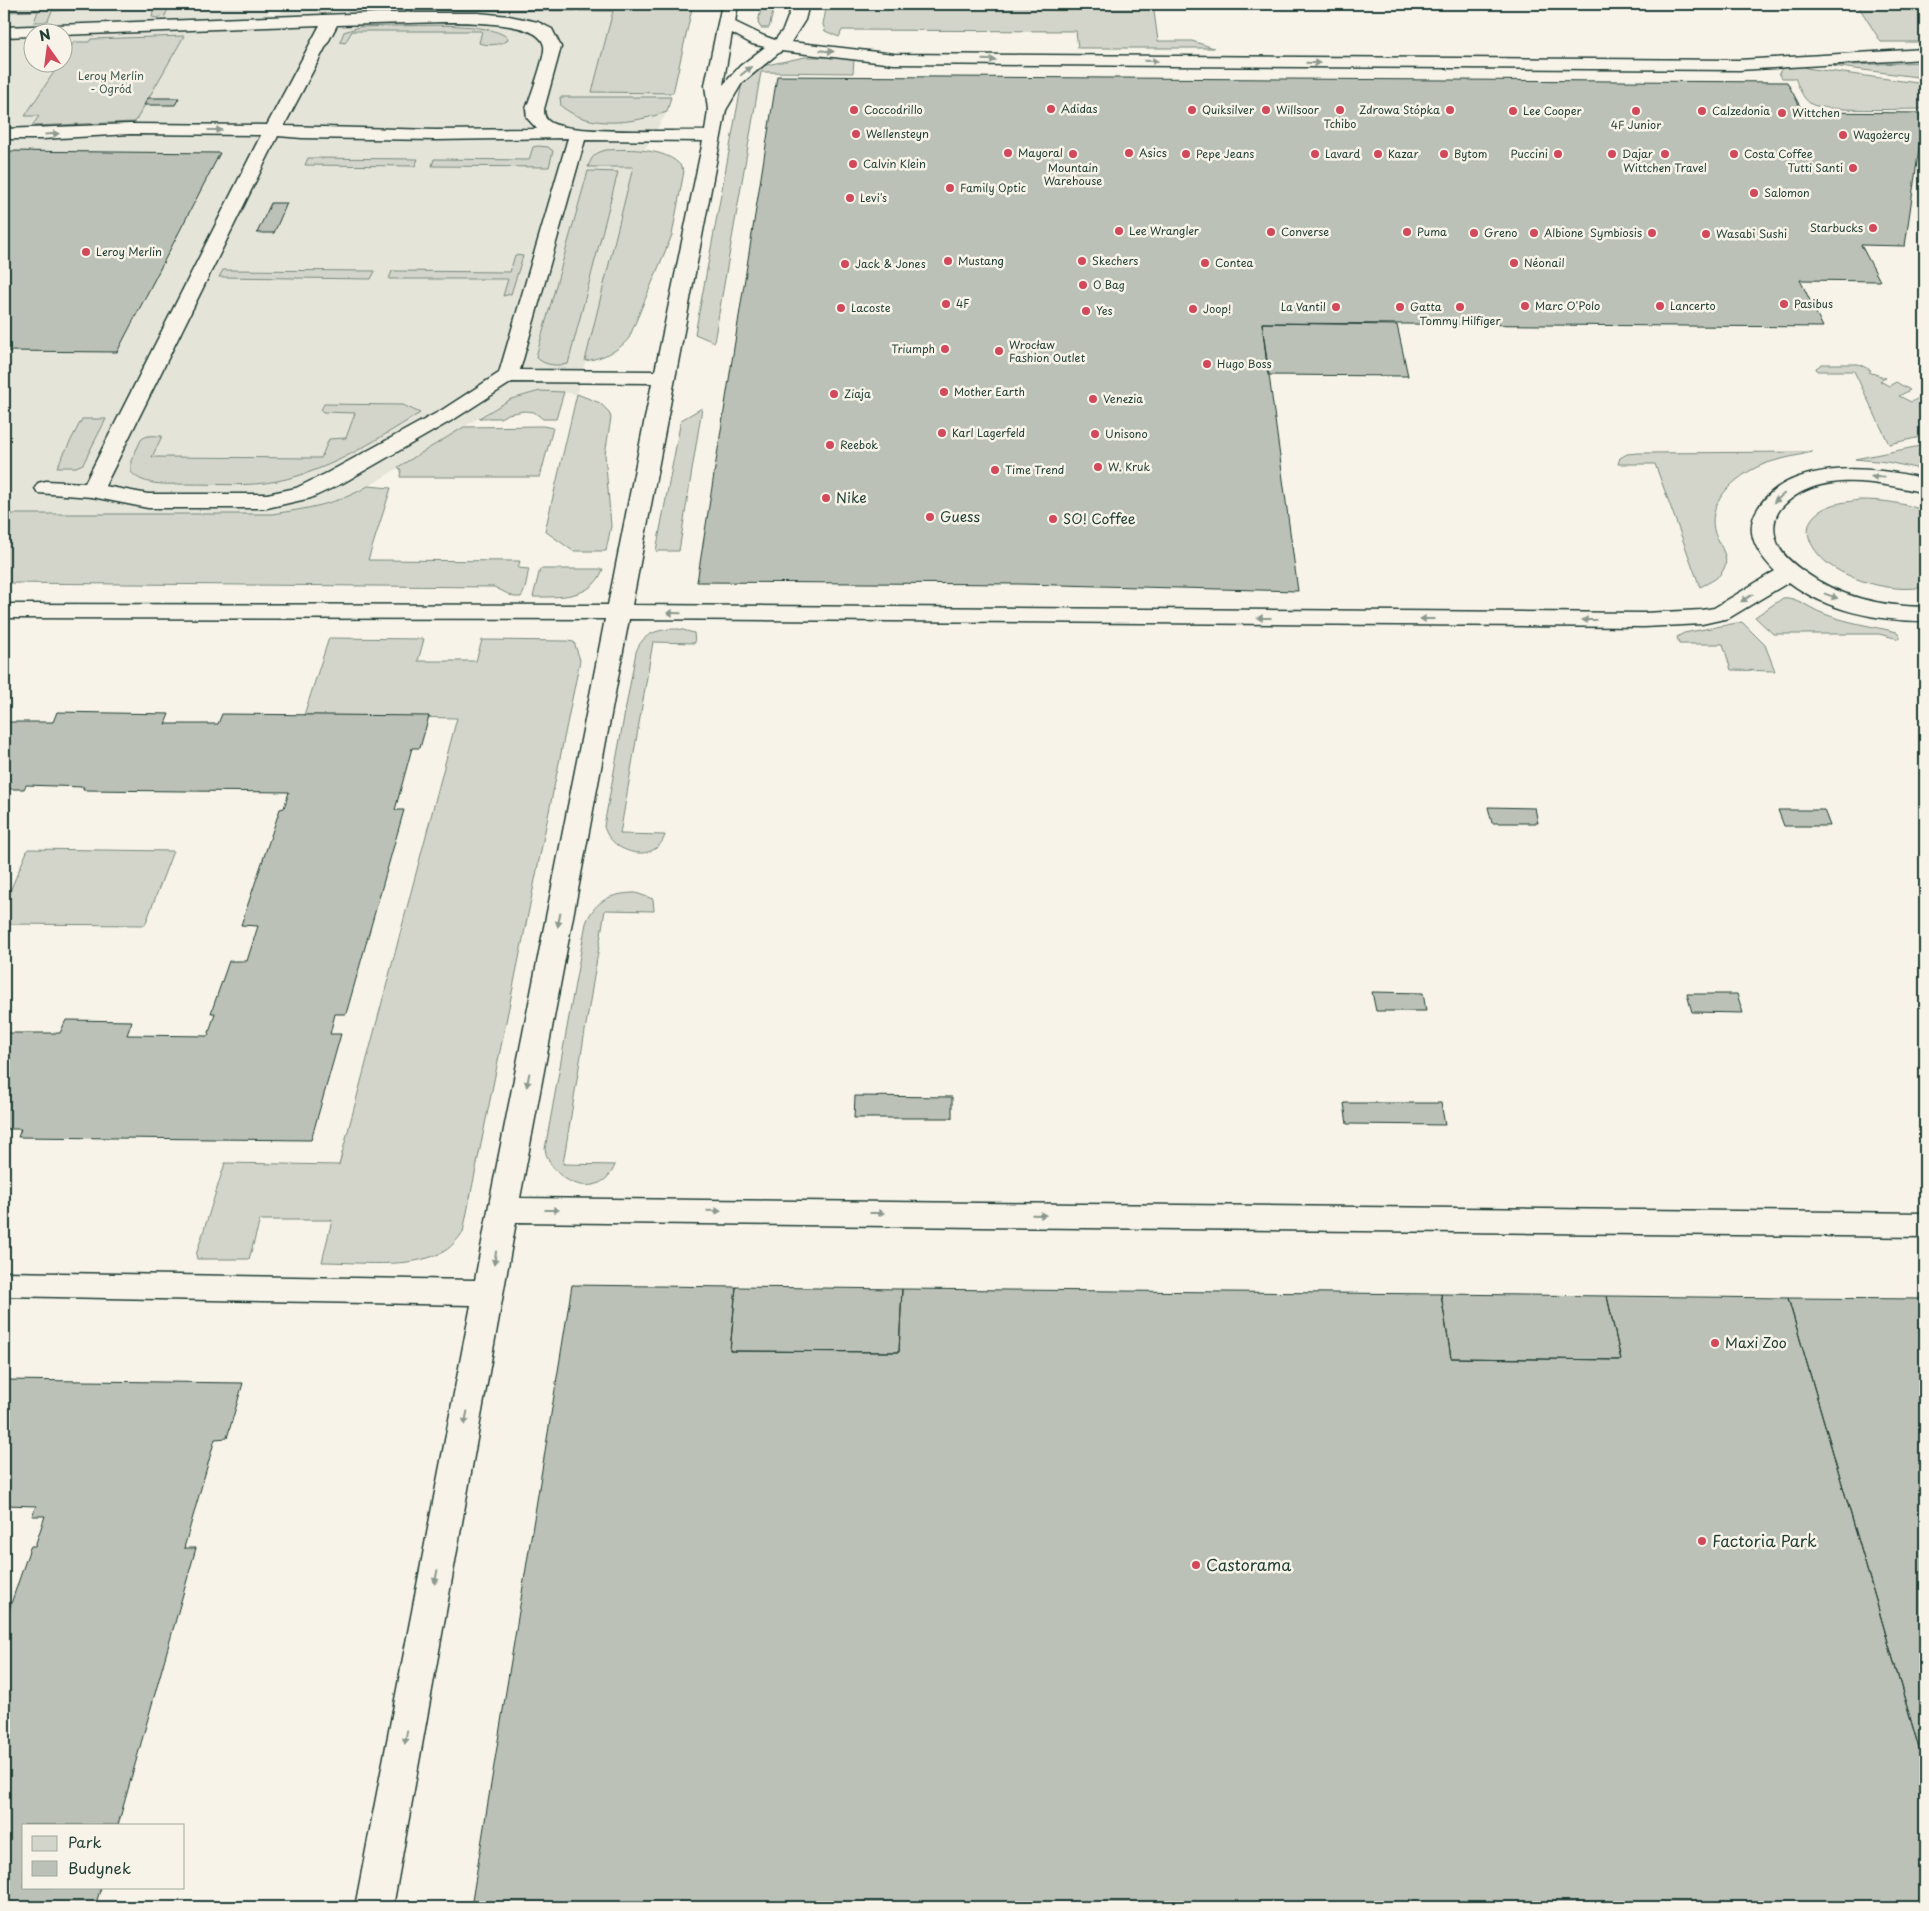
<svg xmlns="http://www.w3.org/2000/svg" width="1929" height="1911" font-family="'Playpen Sans',sans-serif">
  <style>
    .built { fill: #e5e4d9; fill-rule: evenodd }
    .green { fill: #d3d5ca; stroke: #79897f }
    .building { fill: #bbc1b6; stroke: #1f3d34 }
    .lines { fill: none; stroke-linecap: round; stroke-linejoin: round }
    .lane-casing { stroke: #1f3d34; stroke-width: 3 }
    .lane { fill: #f7f3e8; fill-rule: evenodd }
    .oneway { fill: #8b988e }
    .poi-dot { fill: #d1495b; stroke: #f7f3e8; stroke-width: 2 }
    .labels { text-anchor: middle; stroke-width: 5; stroke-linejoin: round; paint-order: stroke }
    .far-park-label { font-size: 11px; fill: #435b52; stroke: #f7f3e8 }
    .far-poi-label { font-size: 11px; fill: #1f3d34; stroke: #f7f3e8; text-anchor: start }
    .poi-label { font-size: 14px; fill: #1f3d34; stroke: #f7f3e8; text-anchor: start }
    .near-poi-label { font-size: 16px; fill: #1f3d34; stroke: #f7f3e8; text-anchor: start }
  </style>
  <rect width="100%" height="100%" fill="#f7f3e8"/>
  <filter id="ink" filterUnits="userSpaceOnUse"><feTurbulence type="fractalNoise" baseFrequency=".02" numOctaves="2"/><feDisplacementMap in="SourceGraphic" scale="10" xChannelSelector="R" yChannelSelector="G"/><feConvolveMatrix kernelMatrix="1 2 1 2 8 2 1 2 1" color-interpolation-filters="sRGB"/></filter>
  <g filter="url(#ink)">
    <path class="built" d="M238 4H270L268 13 272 14 281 13 283 4H691L667 112 634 167 577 394 553 391 520 395 501 404 358 493 315 507 272 514H4V12L39 11 34 22H44L48 20 52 11ZM32 32H62V62H32Z"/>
    <path class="green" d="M4 4H238L169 6 165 16 157 18 152 17 154 7 52 11 48 20 44 22H34L38 11 4 12Z
      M384 4H693L673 93 592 92 613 11 385 10 382 9Z
      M762 4H775L769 28H761L758 23Z
      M827 4H1153L1158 41H1192L1214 48H1078L1076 31 842 30 839 37 825 31 823 24Z
      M1857 4H1925V42H1881Z
      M393 26C420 26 489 21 508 38L507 41C499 45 487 46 479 43L482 31H352L345 43 340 42 344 32 359 27Z
      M184 36 135 122 32 126 39 116H25L60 63 62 62 63 59 74 42H89L91 39Z
      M805 57H829L854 59 853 73 761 72 714 342 695 334 742 82 762 66Z
      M1925 62V78L1832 66Z
      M1805 66 1806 68 1925 84 1923 109C1903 109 1824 112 1811 104 1802 98 1799 87 1795 78H1782L1779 73 1782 68Z
      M560 97H671L667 112C633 123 590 130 561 106Z
      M538 146 548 147 553 151 549 167 432 166 434 159 529 160 533 147Z
      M606 150C628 149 673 147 684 171L672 235 629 338C618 352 602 358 585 361L633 167H588C592 156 595 153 606 150Z
      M308 158 418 159 415 166 305 165Z
      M588 171 618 172 568 364C556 366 545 366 536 357L537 353Z
      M515 255 523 256 511 294 503 296 508 279H389L392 271 510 272Z
      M223 270 375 271 371 279 219 277Z
      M1822 364H1858L1871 370 1869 372 1886 378 1880 381 1889 386 1896 382 1910 390 1899 396 1911 402 1925 395V436L1889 444 1854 371H1817L1816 368Z
      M540 391 564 392 556 419H543L534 412 524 411 508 414 500 418H479L511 399Z
      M577 394 600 403 609 412 611 418 605 454 611 526 606 551H573L545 531Z
      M324 404 403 405 420 413C371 443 324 475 265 483 240 486 214 484 189 484 171 484 144 487 131 472V461L141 440C146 434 155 436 162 436L152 457 321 458 329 439 346 438 355 413 323 412 321 410Z
      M702 408 679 551H656L681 420Z
      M82 419H106L83 464 76 467H57Z
      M543 426 553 428 540 477H400L401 470 398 467 464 427Z
      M1925 445V470L1887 462 1855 459Z
      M1812 452C1797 456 1782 458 1767 463 1741 472 1707 498 1714 530 1716 541 1729 554 1725 566 1721 578 1710 582 1700 587L1655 464H1618L1620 458 1627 454 1638 453Z
      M368 486 391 488 368 560 520 561 518 568 529 569C526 580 527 588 521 597H514L494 587 4 583V514H272C305 509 339 504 368 486Z
      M1860 500C1883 500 1904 503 1925 511V587C1895 592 1862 584 1836 569 1816 558 1794 528 1820 511 1832 503 1846 502 1860 500Z
      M540 569H603C593 599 559 597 533 597Z
      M1783 598C1795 596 1811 609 1822 613 1847 623 1872 626 1897 632L1899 634V639L1879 634H1773L1755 617Z
      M1742 622 1765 645 1775 671 1731 670 1723 644H1679L1677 637 1684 633Z
      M679 629 694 633 695 643 653 642 620 834 665 835C655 866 610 853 604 826L636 652C643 632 659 629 679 629Z
      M329 638 424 639 418 661H476L482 640 567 641 574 642 580 660 463 1232C457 1240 450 1249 441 1253 408 1269 358 1262 322 1262L332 1220H260L249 1259H197L196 1255 225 1163 339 1165 457 718 304 715Z
      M28 849 173 851 145 925 4 924V905Z
      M636 893 653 899 654 911 605 910 563 1164 615 1165C601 1202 551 1184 545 1149L586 923C595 900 612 893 636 893Z"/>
    <path class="building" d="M777 76 1787 82 1803 112 1924 113 1905 246 1861 245 1880 281 1800 280 1823 327 1262 323 1298 591 1020 584 697 582Z
      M148 98H179L175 105H144Z
      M4 151 220 153 117 352 4 351Z
      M271 203H287L274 233H257Z
      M1262 323 1397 325 1408 376 1268 375Z
      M57 712 169 714 165 724H218L222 714 429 716 420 748H412L395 810H404L346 1014H335L330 1034H341L311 1140 18 1137 21 1129H4V1033H60L66 1020 132 1021 127 1035 208 1036 215 1013H211L229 961H247L258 926 241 925 280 809 284 808 289 792 83 790 84 787 26 785 24 789H4V722H53Z
      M1488 807 1535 808 1538 823H1492Z
      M1778 810H1824L1830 826H1784Z
      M1372 992 1423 993 1426 1011H1376Z
      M1687 994H1737L1743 1013 1692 1012Z
      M855 1096 952 1097V1118H854Z
      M1344 1103H1441L1445 1125 1347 1124Z
      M572 1285 736 1287 730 1351 899 1352 902 1289 1441 1294 1451 1358 1621 1360 1607 1296 1788 1298 1925 1769V1907H471Z
      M736 1287 902 1289 899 1352 730 1351Z
      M1441 1294 1607 1296 1621 1360 1451 1358Z
      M1788 1298 1925 1299V1769Z
      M4 1380 243 1383 227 1438 215 1439 184 1548H196L118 1825H24V1887H101L95 1907H4V1624L30 1548 31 1546H35L45 1516H32L36 1506 4 1505Z"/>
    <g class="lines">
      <g class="lane-casing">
        <path id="lane" d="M722 4H738L735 22 764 36 775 40 783 30 793 4H809L805 20 791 42 894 54 1739 60 1925 49V59L1739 70 894 64 781 51 742 83 726 110 632 605 1644 613 1702 610 1714 608 1775 571C1760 556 1745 535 1755 514 1782 457 1876 466 1925 479V493C1881 483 1820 469 1784 505 1772 516 1772 533 1779 547 1784 557 1795 565 1803 571 1840 598 1881 606 1925 607V621C1878 621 1827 611 1789 582L1729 618 1702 624 1644 627 629 619 520 1198 1925 1213V1237L516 1222 393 1907H355L471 1305 4 1296V1272L475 1280 488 1210 605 619 4 618V604L608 605 652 383 512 382 456 418 343 483 311 498 267 508H148L92 497 38 493 35 488 38 483 46 481 85 483 261 135 130 134 42 139H4V129L130 124 267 125 320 25 62 35V32H32V36L4 37V27L377 13H478L509 16 538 22 552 29 561 47 544 109C544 115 545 119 550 122 570 135 676 130 705 131L708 110 705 85ZM444 22C465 23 540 20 544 46 546 55 530 98 526 109L527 118 537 129 436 130 284 126 337 25ZM732 33 752 44 765 47 740 66 723 85ZM278 136 302 138 436 140 568 138 499 373 442 410 327 473 296 488 267 494H148L105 486ZM585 140 703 141 655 371 520 370Z"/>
      </g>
      <use href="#lane" class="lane"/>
    </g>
    <defs><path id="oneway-solid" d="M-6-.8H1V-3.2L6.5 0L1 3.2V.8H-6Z" transform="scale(1.25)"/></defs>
    <g class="oneway">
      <use href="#oneway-solid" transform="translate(827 51) rotate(6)"/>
      <use href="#oneway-solid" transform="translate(989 60) rotate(1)"/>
      <use href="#oneway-solid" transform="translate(1151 61) rotate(1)"/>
      <use href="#oneway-solid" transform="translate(1313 63) rotate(1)"/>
      <use href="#oneway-solid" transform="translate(746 71) rotate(-39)"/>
      <use href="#oneway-solid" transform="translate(215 130)"/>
      <use href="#oneway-solid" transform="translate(52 134) rotate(-4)"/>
      <use href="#oneway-solid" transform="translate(1878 477) rotate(-176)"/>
      <use href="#oneway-solid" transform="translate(1779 498) rotate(140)"/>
      <use href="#oneway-solid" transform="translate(1831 596) rotate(20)"/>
      <use href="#oneway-solid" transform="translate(1747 598) rotate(148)"/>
      <use href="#oneway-solid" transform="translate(674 613) rotate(-179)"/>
      <use href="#oneway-solid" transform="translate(1264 618) rotate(-180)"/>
      <use href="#oneway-solid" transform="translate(1427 619) rotate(-180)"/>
      <use href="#oneway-solid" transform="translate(1589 620) rotate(-180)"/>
      <use href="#oneway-solid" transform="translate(559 920) rotate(101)"/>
      <use href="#oneway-solid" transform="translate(528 1080) rotate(101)"/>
      <use href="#oneway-solid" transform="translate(552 1210)"/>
      <use href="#oneway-solid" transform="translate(714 1211) rotate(1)"/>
      <use href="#oneway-solid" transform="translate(877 1213)"/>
      <use href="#oneway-solid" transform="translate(1039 1215) rotate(1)"/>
      <use href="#oneway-solid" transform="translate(495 1258) rotate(99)"/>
      <use href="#oneway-solid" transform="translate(466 1418) rotate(101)"/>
      <use href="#oneway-solid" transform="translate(436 1577) rotate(101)"/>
      <use href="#oneway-solid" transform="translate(406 1737) rotate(101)"/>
    </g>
  </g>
  <g class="poi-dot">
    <circle cx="1051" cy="109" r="5"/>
    <circle cx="854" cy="110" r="5"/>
    <circle cx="1192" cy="110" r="5"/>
    <circle cx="1266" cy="110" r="5"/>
    <circle cx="1340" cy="110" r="5"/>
    <circle cx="1450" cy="110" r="5"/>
    <circle cx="1513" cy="111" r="5"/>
    <circle cx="1636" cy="111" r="5"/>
    <circle cx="1702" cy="111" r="5"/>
    <circle cx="1782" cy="113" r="5"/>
    <circle cx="856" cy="134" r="5"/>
    <circle cx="1843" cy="135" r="5"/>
    <circle cx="1008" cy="153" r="5"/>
    <circle cx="1129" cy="153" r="5"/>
    <circle cx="1073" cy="154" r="5"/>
    <circle cx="1186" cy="154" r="5"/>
    <circle cx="1315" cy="154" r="5"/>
    <circle cx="1378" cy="154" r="5"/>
    <circle cx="1444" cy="154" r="5"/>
    <circle cx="1558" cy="154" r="5"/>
    <circle cx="1612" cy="154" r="5"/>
    <circle cx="1665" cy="154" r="5"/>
    <circle cx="1734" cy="154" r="5"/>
    <circle cx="853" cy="164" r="5"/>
    <circle cx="1853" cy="168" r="5"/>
    <circle cx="950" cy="188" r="5"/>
    <circle cx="1754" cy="193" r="5"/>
    <circle cx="850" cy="198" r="5"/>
    <circle cx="1873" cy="228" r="5"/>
    <circle cx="1119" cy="231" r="5"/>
    <circle cx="1271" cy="232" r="5"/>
    <circle cx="1407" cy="232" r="5"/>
    <circle cx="1474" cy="233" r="5"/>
    <circle cx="1534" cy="233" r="5"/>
    <circle cx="1652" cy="233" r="5"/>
    <circle cx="1706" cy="234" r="5"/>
    <circle cx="86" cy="252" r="5"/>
    <circle cx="948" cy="261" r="5"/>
    <circle cx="1082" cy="261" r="5"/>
    <circle cx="1205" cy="263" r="5"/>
    <circle cx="1514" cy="263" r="5"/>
    <circle cx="845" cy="264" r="5"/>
    <circle cx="1083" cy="285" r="5"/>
    <circle cx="946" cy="304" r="5"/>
    <circle cx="1784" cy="304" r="5"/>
    <circle cx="1525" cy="306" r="5"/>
    <circle cx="1660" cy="306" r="5"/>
    <circle cx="1336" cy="307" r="5"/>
    <circle cx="1400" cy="307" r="5"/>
    <circle cx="1460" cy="307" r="5"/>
    <circle cx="841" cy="308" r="5"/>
    <circle cx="1193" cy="309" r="5"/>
    <circle cx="1086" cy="311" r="5"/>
    <circle cx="945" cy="349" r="5"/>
    <circle cx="999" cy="351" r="5"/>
    <circle cx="1207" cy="364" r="5"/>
    <circle cx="944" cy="392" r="5"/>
    <circle cx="834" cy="394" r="5"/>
    <circle cx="1093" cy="399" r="5"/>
    <circle cx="942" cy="433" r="5"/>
    <circle cx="1095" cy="434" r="5"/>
    <circle cx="830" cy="445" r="5"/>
    <circle cx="1098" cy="467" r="5"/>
    <circle cx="995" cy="470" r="5"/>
    <circle cx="826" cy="498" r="5"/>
    <circle cx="930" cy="517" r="5"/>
    <circle cx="1053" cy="519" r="5"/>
    <circle cx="1715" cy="1343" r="5"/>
    <circle cx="1702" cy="1541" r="5"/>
    <circle cx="1196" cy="1565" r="5"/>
  </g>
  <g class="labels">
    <g class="far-park-label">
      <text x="111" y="80">Leroy Merlin<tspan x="111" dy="13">- Ogród</tspan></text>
    </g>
    <g class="far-poi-label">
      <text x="1061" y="113">Adidas</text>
      <text x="864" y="114">Coccodrillo</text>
      <text x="1202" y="114">Quiksilver</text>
      <text x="1276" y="114">Willsoor</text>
      <text x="1440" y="114" text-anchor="end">Zdrowa Stópka</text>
      <text x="1523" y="115">Lee Cooper</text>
      <text x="1712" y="115">Calzedonia</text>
      <text x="1792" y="117">Wittchen</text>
      <text x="1340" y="128" text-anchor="middle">Tchibo</text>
      <text x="1636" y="129" text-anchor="middle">4F Junior</text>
      <text x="866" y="138">Wellensteyn</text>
      <text x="1853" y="139">Wagożercy</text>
      <text x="1018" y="157">Mayoral</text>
      <text x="1139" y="157">Asics</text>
      <text x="1196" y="158">Pepe Jeans</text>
      <text x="1325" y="158">Lavard</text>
      <text x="1388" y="158">Kazar</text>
      <text x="1454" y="158">Bytom</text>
      <text x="1548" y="158" text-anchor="end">Puccini</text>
      <text x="1622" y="158">Dajar</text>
      <text x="1744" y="158">Costa Coffee</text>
      <text x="863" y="168">Calvin Klein</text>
      <text x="1073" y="172" text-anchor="middle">Mountain<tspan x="1073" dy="13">Warehouse</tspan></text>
      <text x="1665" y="172" text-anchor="middle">Wittchen Travel</text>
      <text x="1843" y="172" text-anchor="end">Tutti Santi</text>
      <text x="960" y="192">Family Optic</text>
      <text x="1764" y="197">Salomon</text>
      <text x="860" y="202">Levi's</text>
      <text x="1863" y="232" text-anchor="end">Starbucks</text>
      <text x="1129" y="235">Lee Wrangler</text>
      <text x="1281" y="236">Converse</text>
      <text x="1417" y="236">Puma</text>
      <text x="1484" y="237">Greno</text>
      <text x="1544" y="237">Albione</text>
      <text x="1642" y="237" text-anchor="end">Symbiosis</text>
      <text x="1716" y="238">Wasabi Sushi</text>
      <text x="96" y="256">Leroy Merlin</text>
      <text x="958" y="265">Mustang</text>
      <text x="1092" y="265">Skechers</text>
      <text x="1215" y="267">Contea</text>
      <text x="1524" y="267">Néonail</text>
      <text x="855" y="268">Jack &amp; Jones</text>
      <text x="1093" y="289">O Bag</text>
      <text x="956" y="308">4F</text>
      <text x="1794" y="308">Pasibus</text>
      <text x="1535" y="310">Marc O'Polo</text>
      <text x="1670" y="310">Lancerto</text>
      <text x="1326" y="311" text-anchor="end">La Vantil</text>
      <text x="1410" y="311">Gatta</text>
      <text x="851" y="312">Lacoste</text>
      <text x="1203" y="313">Joop!</text>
      <text x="1096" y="315">Yes</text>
      <text x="1460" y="325" text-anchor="middle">Tommy Hilfiger</text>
      <text x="1009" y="349">Wrocław<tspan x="1009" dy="13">Fashion Outlet</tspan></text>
      <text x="935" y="353" text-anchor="end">Triumph</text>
      <text x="1217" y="368">Hugo Boss</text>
      <text x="954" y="396">Mother Earth</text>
      <text x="844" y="398">Ziaja</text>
      <text x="1103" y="403">Venezia</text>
      <text x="952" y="437">Karl Lagerfeld</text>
      <text x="1105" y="438">Unisono</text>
      <text x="840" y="449">Reebok</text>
      <text x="1108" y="471">W. Kruk</text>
      <text x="1005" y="474">Time Trend</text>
    </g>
    <g class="poi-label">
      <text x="836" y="503">Nike</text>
      <text x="940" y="522">Guess</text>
      <text x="1063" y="524">SO! Coffee</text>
      <text x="1725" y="1348">Maxi Zoo</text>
    </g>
    <g class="near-poi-label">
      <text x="1712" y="1547">Factoria Park</text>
      <text x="1206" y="1571">Castorama</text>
    </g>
  </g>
  <rect width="1929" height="1911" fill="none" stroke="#f7f3e8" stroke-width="20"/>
  <rect x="10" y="10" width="1909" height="1891" fill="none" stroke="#1f3d34" stroke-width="2" filter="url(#ink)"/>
  <rect x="22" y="1824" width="162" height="65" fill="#f7f3e8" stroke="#a1aaa0"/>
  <rect x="32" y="1836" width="25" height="15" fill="#d3d5ca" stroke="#a1aaa0"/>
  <text x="68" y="1848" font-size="15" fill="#1f3d34">Park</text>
  <rect x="32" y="1861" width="25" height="15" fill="#bbc1b6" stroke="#a1aaa0"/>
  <text x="68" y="1874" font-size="15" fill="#1f3d34">Budynek</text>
  <g transform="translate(48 48) rotate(346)"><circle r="24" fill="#f7f3e8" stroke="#a1aaa0"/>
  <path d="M0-4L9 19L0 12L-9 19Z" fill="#d1495b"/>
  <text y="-8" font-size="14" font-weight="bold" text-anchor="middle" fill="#1f3d34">N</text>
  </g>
</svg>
